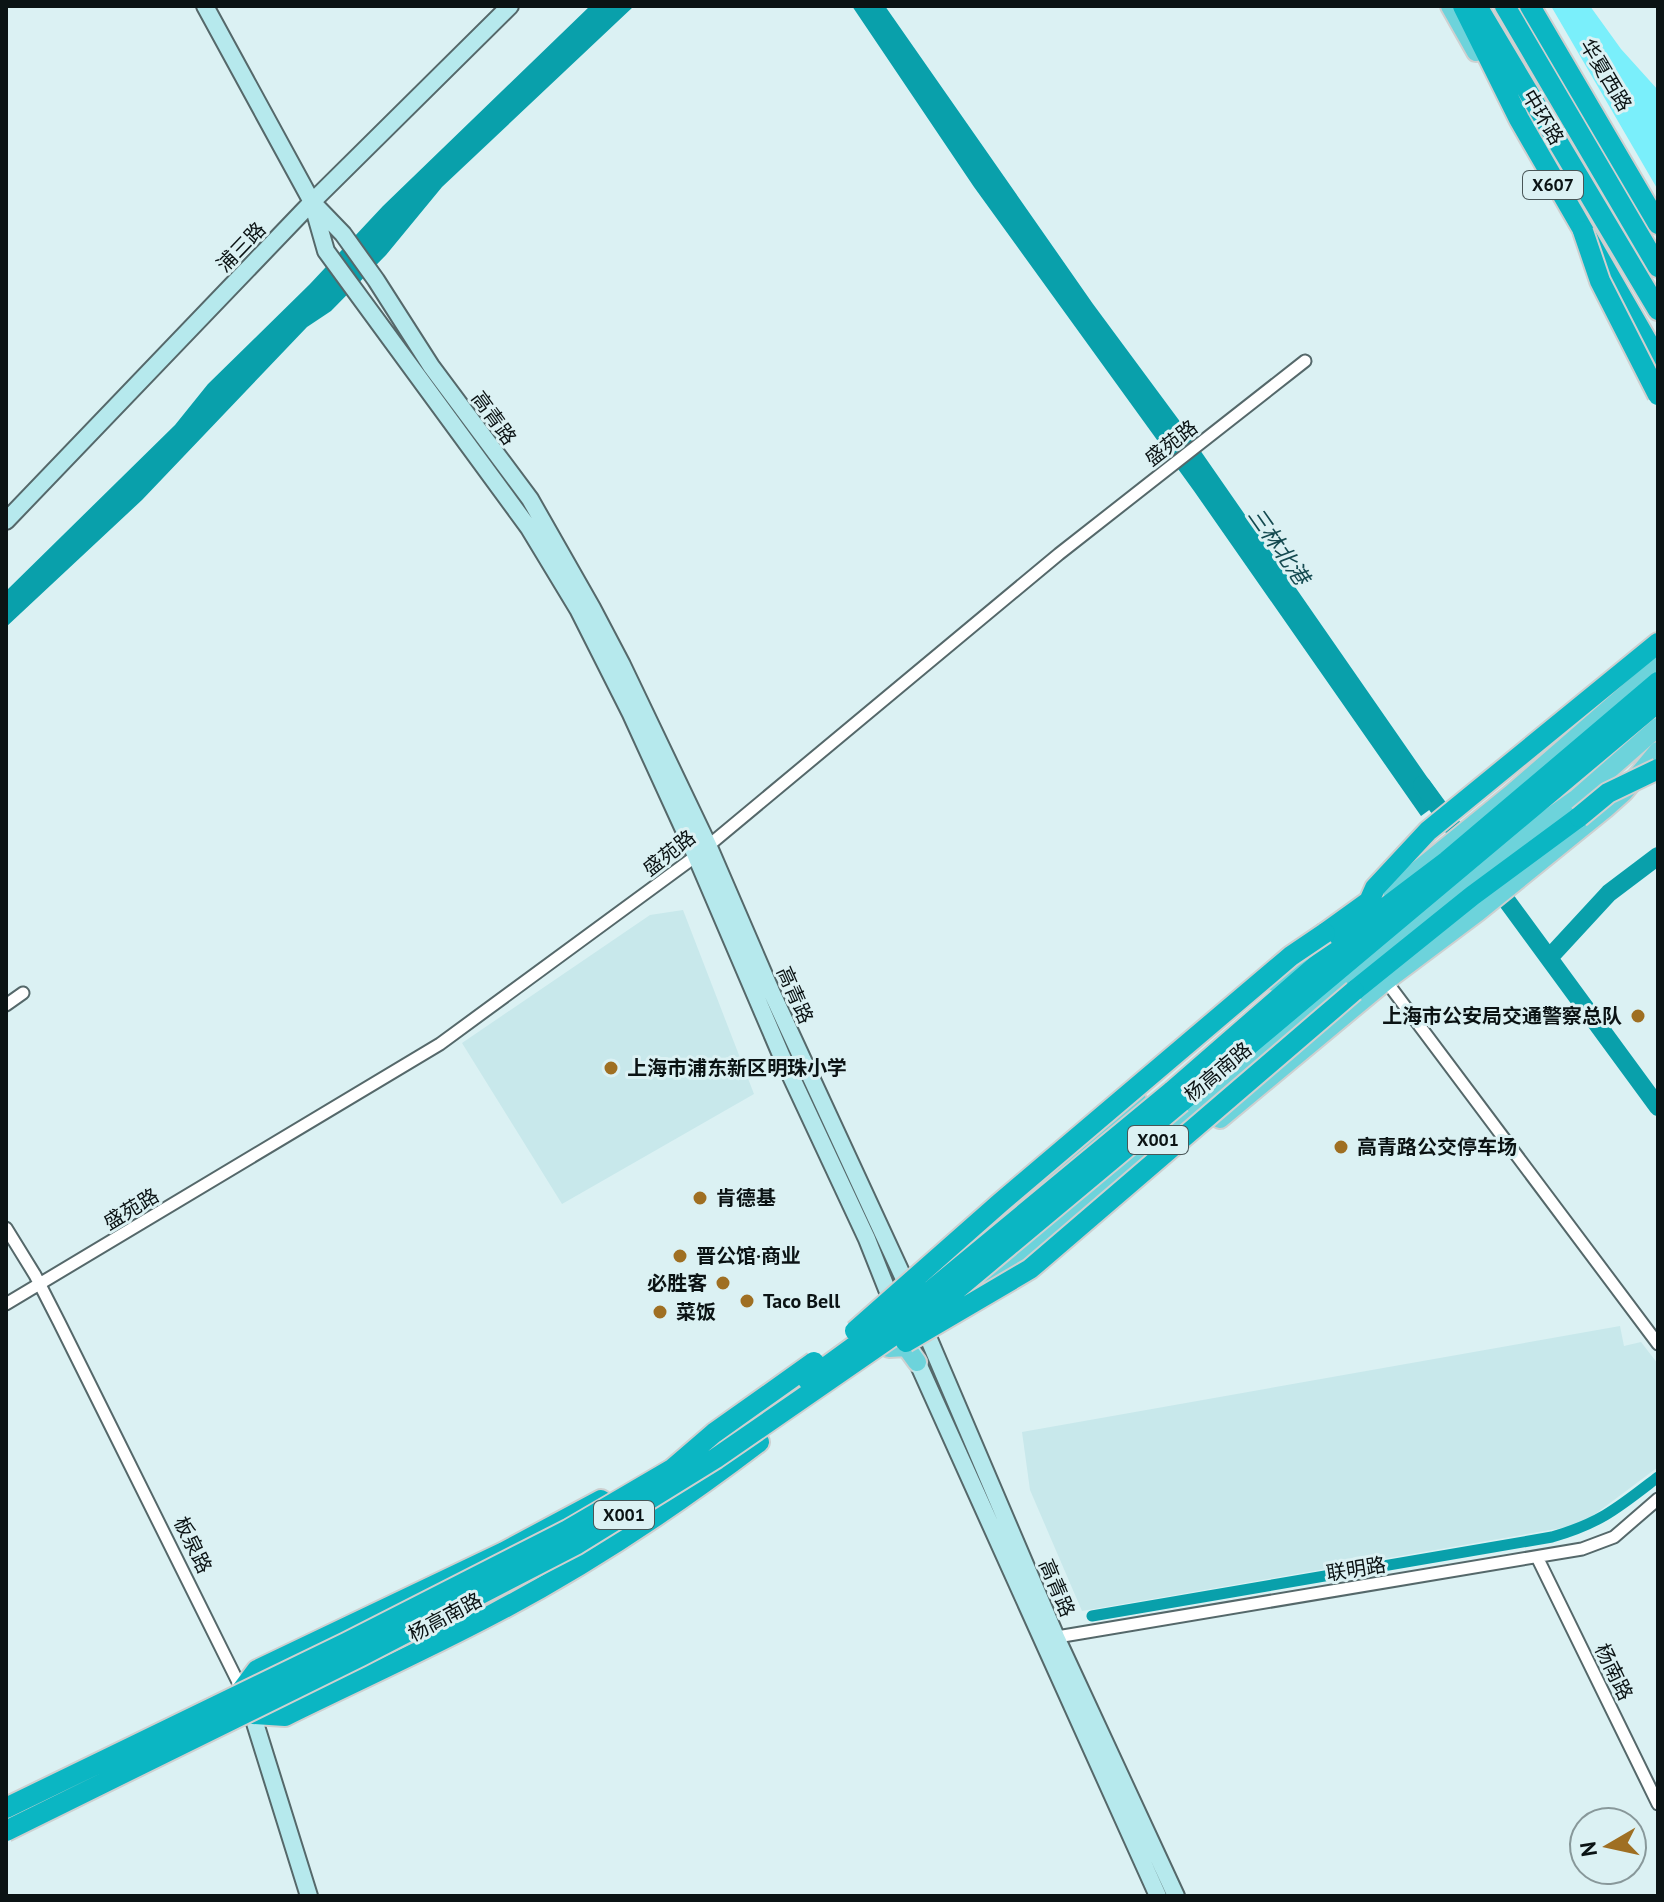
<svg xmlns="http://www.w3.org/2000/svg" width="1664" height="1902" font-family="'PT Sans','Noto Sans SC',sans-serif">
  <style>
    .built { fill: #c8e8eb }
    .green { fill: #7aeffb }
    .water { fill: #09a0ab }
    .lines { fill: none; stroke-linecap: round; stroke-linejoin: round }
    .canal { stroke: #09a0ab; stroke-width: 11 }
    .river { stroke: #09a0ab; stroke-width: 18 }
    .street-casing { stroke: #55686a; stroke-width: 15 }
    .secondary-casing { stroke: #55686a; stroke-width: 20 }
    .primary-casing { stroke: #ced0d0; stroke-width: 22 }
    .highway-casing { stroke: #ced0d0; stroke-width: 24 }
    .street { stroke: #fff; stroke-width: 11 }
    .secondary { stroke: #b6e9ed; stroke-width: 16 }
    .primary { stroke: #6dd3db; stroke-width: 18 }
    .highway { stroke: #0bb6c3; stroke-width: 20 }
    .highway-bridge-casing { stroke: #ced0d0; stroke-width: 24; stroke-linecap: butt }
    .highway-bridge { stroke: #0bb6c3; stroke-width: 20 }
    .poi-dot { fill: #9f6f22; stroke: #dbf1f3; stroke-width: 3 }
    .labels { text-anchor: middle; stroke-width: 6; stroke-linejoin: round; paint-order: stroke }
    .shield { fill: #dbf1f3; stroke: #495657; stroke-width: 2 }
    .shield-label { font-size: 18px; font-weight: bold; fill: #0b1314 }
    .street-label { font-size: 20px; fill: #0b1314; stroke: #dbf1f3 }
    .poi-label { font-size: 20px; font-weight: bold; fill: #0b1314; stroke: #dbf1f3; text-anchor: start }
    .water-label { font-size: 22px; font-style: italic; fill: #144a50; stroke: #dbf1f3 }
  </style>
  <rect width="100%" height="100%" fill="#dbf1f3"/>
  <path class="built" d="M683 910 754 1094 562 1204 462 1043 650 915Z
    M1620 1326 1624 1346 1641 1342 1658 1364V1467L1590 1518 1568 1527 1082 1611 1030 1490 1022 1432Z"/>
  <path class="green" d="M1551 6H1590L1621 49 1658 90V190Z"/>
  <path class="water" d="M590 6H634L442 187 386 255 331 311 307 327 142 500 6 627V591L175 425 208 384 310 284 383 206Z
    M852 6H885L1093 304 1184 427 1443 800 1421 816 1194 491 974 187Z"/>
  <g class="lines">
    <path class="canal" d="M1092 1616 1552 1537C1601 1523 1619 1507 1658 1477"/>
    <path class="river" d="M1422 785 1468 848
      M1493 882 1658 1107
      M1549 958 1609 893 1658 856"/>
    <g class="street-casing">
      <path id="street" d="M1386 981 1658 1344
        M6 1005 23 993
        M6 1228 35 1275 59 1322 242 1690
        M6 1304 440 1044 696 856 1059 554 1305 361
        M1537 1557 1658 1804
        M1051 1638 1582 1549 1614 1537 1658 1499"/>
    </g>
    <g class="secondary-casing">
      <path id="secondary" d="M205 6 312 202 326 251 529 528 578 609 631 714 696 856 782 1057 867 1239 894 1307
        M316 206 343 234 376 280 431 366 530 499 592 608 622 665 708 845 771 991 911 1294
        M6 521 312 202 510 6
        M922 1323 1056 1637 1176 1896
        M912 1350 1158 1896
        M250 1707 309 1896"/>
    </g>
    <g class="primary-casing">
      <path id="primary" d="M1450 6 1476 52
        M1392 891 1511 794 1658 666
        M1275 982 1334 938
        M1220 1119 1386 981 1478 912 1605 809 1624 792 1658 751
        M962 1250 1137 1100
        M951 1304 1024 1254 1386 946 1501 852 1577 798 1658 727
        M889 1348 906 1347 917 1362"/>
    </g>
    <g class="highway-casing">
      <path id="highway" d="M1463 6 1519 119 1658 360
        M1477 6 1658 310
        M1505 6 1658 267
        M1530 6 1658 224
        M1363 915 1375 888 1428 831 1658 643
        M1325 933 1368 902
        M1354 991 1472 896 1579 817
        M1171 1092 1365 923 1447 861 1658 682
        M1181 1102 1658 702
        M242 1690 257 1670 504 1552 601 1500
        M253 1714 285 1716C354 1682 425 1650 493 1614 587 1565 675 1506 759 1442"/>
    </g>
    <use href="#street" class="street"/>
    <use href="#secondary" class="secondary"/>
    <use href="#primary" class="primary"/>
    <use href="#highway" class="highway"/>
    <g class="highway-bridge-casing">
      <path id="highway-bridge" d="M1583 231 1600 281 1658 395
        M1579 817 1608 793 1658 769
        M855 1331 1000 1203 1291 956 1325 933
        M906 1342 1030 1269 1354 991
        M808 1380 933 1289 1171 1092
        M671 1470 714 1433 814 1362
        M6 1808 346 1643 568 1530 674 1468
        M6 1831 361 1656 577 1544 716 1458 939 1304 1181 1102"/>
    </g>
    <use href="#highway-bridge" class="highway-bridge"/>
  </g>
  <g class="poi-dot">
    <circle cx="1638" cy="1016" r="8"/>
    <circle cx="611" cy="1068" r="8"/>
    <circle cx="1341" cy="1147" r="8"/>
    <circle cx="700" cy="1198" r="8"/>
    <circle cx="680" cy="1256" r="8"/>
    <circle cx="723" cy="1283" r="8"/>
    <circle cx="747" cy="1301" r="8"/>
    <circle cx="660" cy="1312" r="8"/>
  </g>
  <g class="labels">
    <g class="shield">
      <rect x="1523" y="171" width="60" height="28" rx="6"/>
      <rect x="1128" y="1126" width="60" height="28" rx="6"/>
      <rect x="594" y="1501" width="60" height="28" rx="6"/>
    </g>
    <g class="shield-label">
      <text x="1553" y="191">X607</text>
      <text x="1158" y="1146">X001</text>
      <text x="624" y="1521">X001</text>
    </g>
    <g class="street-label">
      <text transform="translate(1606 75) rotate(59)" y="7">华夏西路</text>
      <text transform="translate(1543 117) rotate(59)" y="7">中环路</text>
      <text transform="translate(241 247) rotate(-46)" y="7">浦三路</text>
      <text transform="translate(494 418) rotate(54)" y="7">高青路</text>
      <text transform="translate(1171 443) rotate(-38)" y="7">盛苑路</text>
      <text transform="translate(669 853) rotate(-38)" y="7">盛苑路</text>
      <text transform="translate(795 995) rotate(66)" y="7">高青路</text>
      <text transform="translate(1218 1072) rotate(-40)" y="7">杨高南路</text>
      <text transform="translate(131 1209) rotate(-31)" y="7">盛苑路</text>
      <text transform="translate(193 1545) rotate(64)" y="7">板泉路</text>
      <text transform="translate(1356 1569) rotate(-9)" y="7">联明路</text>
      <text transform="translate(1057 1588) rotate(67)" y="7">高青路</text>
      <text transform="translate(445 1617) rotate(-28)" y="7">杨高南路</text>
      <text transform="translate(1614 1672) rotate(64)" y="7">杨南路</text>
    </g>
    <g class="poi-label">
      <text x="1622" y="1023" text-anchor="end">上海市公安局交通警察总队</text>
      <text x="627" y="1075">上海市浦东新区明珠小学</text>
      <text x="1357" y="1154">高青路公交停车场</text>
      <text x="716" y="1205">肯德基</text>
      <text x="696" y="1263">晋公馆·商业</text>
      <text x="707" y="1290" text-anchor="end">必胜客</text>
      <text x="763" y="1308">Taco Bell</text>
      <text x="676" y="1319">菜饭</text>
    </g>
    <g class="water-label">
      <text transform="translate(1279 546) rotate(55)" y="8">三林北港</text>
    </g>
  </g>
  <rect width="1664" height="1902" fill="none" stroke="#0b1314" stroke-width="16"/>
  <g transform="translate(1608 1846) rotate(261)"><circle r="38" fill="#dbf1f3" stroke="#88989a" stroke-width="2"/>
  <path d="M0-6L14 30L0 20L-14 30Z" fill="#9f6f22"/>
  <text y="-12" font-size="22" font-weight="bold" text-anchor="middle" fill="#0b1314">N</text>
  </g>
</svg>
